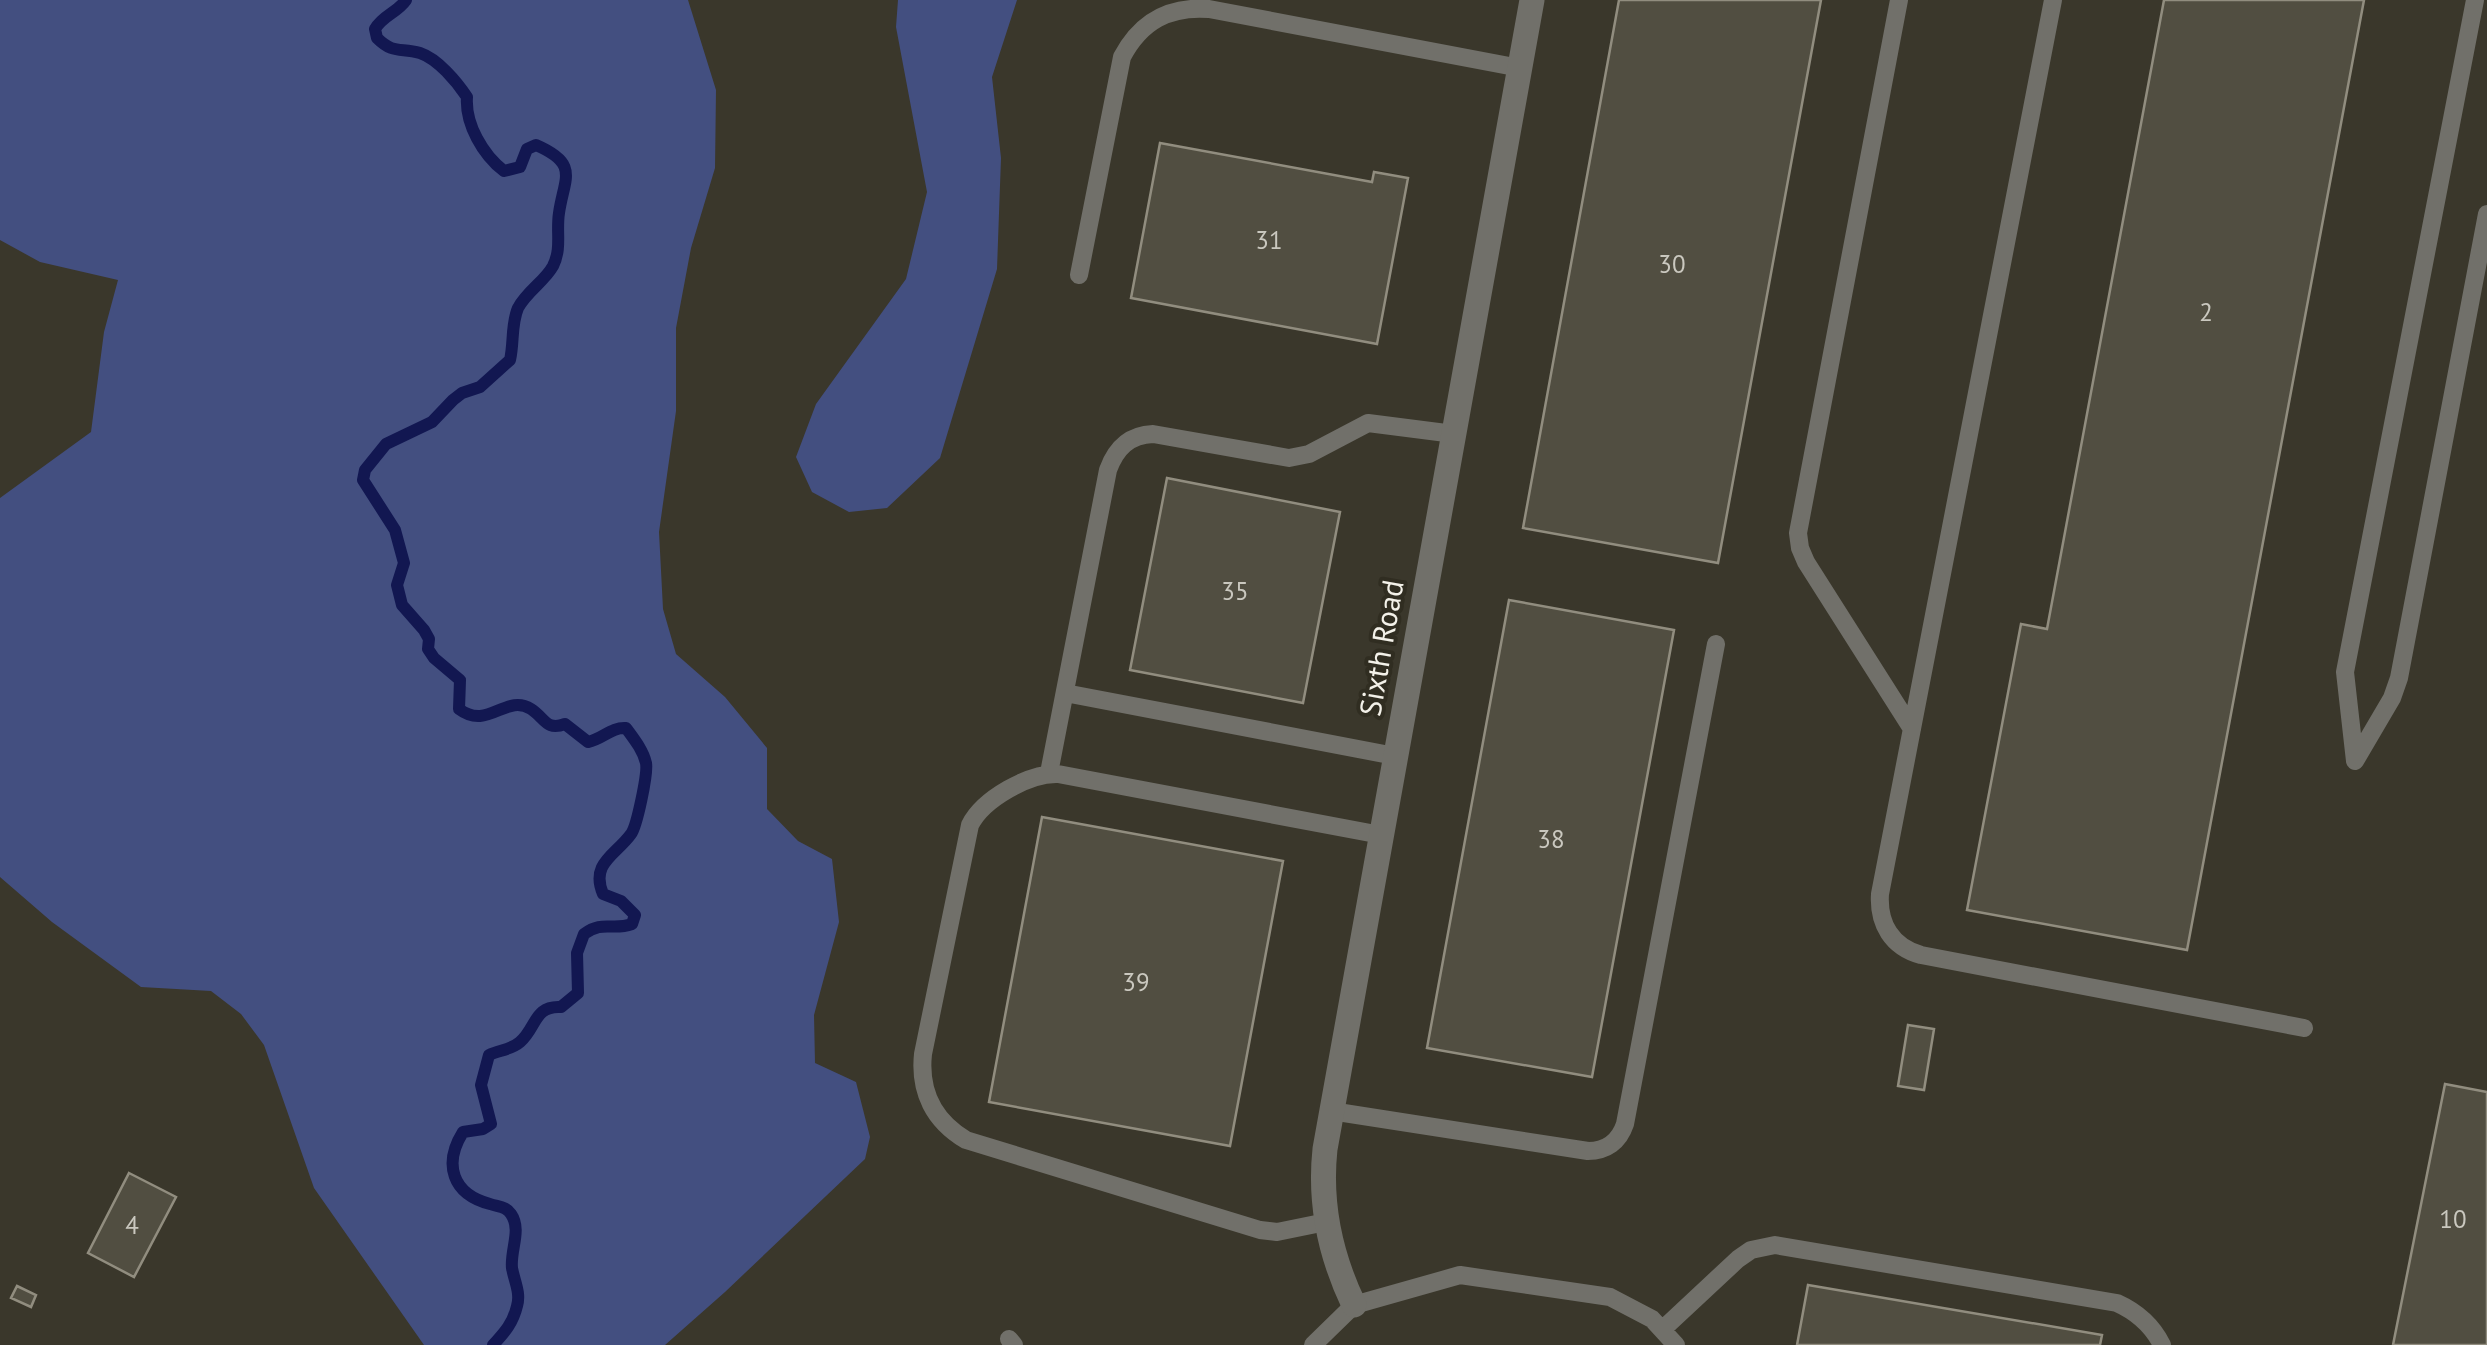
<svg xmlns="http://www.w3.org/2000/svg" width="2487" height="1345" font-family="'PT Sans',sans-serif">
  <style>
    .green { fill: #434f80 }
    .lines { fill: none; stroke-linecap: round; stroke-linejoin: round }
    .stream { stroke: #121751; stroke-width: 12 }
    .building { fill: #514e41; stroke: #918d7f; stroke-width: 2.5 }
    .lane { stroke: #71706a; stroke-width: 18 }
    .street { stroke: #71706a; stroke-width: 25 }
    .labels { text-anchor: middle; stroke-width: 8; stroke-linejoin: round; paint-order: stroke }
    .number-label { font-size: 25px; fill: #cac8bf }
    .street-label { font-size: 30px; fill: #f3f1e9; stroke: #302d21 }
  </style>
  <rect width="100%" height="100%" fill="#3a372b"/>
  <path class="green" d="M0 0H688L716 90 715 168 691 248 676 328V411L659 532 663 609 676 654 725 697 767 748V809L798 841 832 859 839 922 814 1015 815 1063 856 1082 870 1137 865 1159 725 1292 665 1345H424L314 1188 264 1045 241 1014 211 991 141 987 52 922 0 877V498L91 432 104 332 118 280 40 262 0 240Z
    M898 0H1017L992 77 1001 158 997 269 940 458 887 508 849 512 812 492 796 457 816 404 906 279 927 192 896 27Z"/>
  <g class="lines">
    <path class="stream" d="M406 0C397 13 383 15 375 29L377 38C394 55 401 47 420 53 438 59 457 82 467 97 465 124 483 155 504 171L520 167 527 149 536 145C580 164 564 178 559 213 556 232 562 248 553 266 545 281 527 291 518 308 511 324 514 343 510 360L480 387 462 393 453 400 432 422 386 444 365 470 363 480 395 530 404 563 397 585 402 605 424 630 429 639 428 649 434 658 460 680 459 709C488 731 506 693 531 709 545 718 546 731 565 724L588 742C603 739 611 727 626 728 634 739 643 750 646 763 648 773 637 826 631 834 616 855 590 863 603 894L621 901 635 915 632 924C612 931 603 920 584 934L577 953 578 993 561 1007C534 1005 536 1029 520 1042 511 1050 499 1050 489 1055L481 1085 491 1124 483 1129 463 1132C443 1164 452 1194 490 1204 498 1207 506 1206 511 1214 522 1230 510 1250 512 1268 514 1280 521 1293 517 1306 513 1323 505 1332 493 1345"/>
  </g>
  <path class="building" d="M1619 0H1821L1718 563 1523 528Z
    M2164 0H2364L2187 950 1967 910 2021 624 2047 629Z
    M1160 143 1372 182 1374 172 1408 178 1377 344 1131 298Z
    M1167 478 1340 512 1303 703 1130 670Z
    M1509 600 1674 630 1592 1077 1427 1048Z
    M1042 817 1283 861 1230 1146 989 1102Z
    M1908 1025 1934 1029 1924 1090 1898 1086Z
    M2445 1084 2487 1092V1345H2393Z
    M129 1173 176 1197 134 1277 88 1253Z
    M1808 1285 2102 1335 2100 1345H1797Z
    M17 1286 36 1295 31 1307 11 1298Z"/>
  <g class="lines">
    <path class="lane" d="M1899 0 1798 533 1800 548 1806 562 1912 729
      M2053 0 1880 894C1878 924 1892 947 1921 955L2304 1028
      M1079 275 1122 57C1141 21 1169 6 1209 9L1520 68
      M1065 693 1395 756
      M2355 761 2345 672 2475 0
      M2355 761 2392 698 2399 678 2487 214
      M1049 773 1108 470C1116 448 1129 435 1153 434L1289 458 1309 454 1368 423 1454 434
      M1331 1111 1588 1151C1606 1151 1619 1142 1625 1124L1716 644
      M1326 1222 1277 1232 1260 1230 966 1140C934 1121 919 1092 923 1054L970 825C983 799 1029 773 1058 774L1381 835
      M1663 1329 1738 1259 1751 1250 1775 1245 2117 1303C2137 1312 2152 1325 2162 1345
      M1009 1339 1014 1345
      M1313 1345 1354 1305 1460 1275 1610 1297 1652 1319 1676 1345"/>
    <path class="street" d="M1354 1305C1330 1255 1319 1205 1325 1149L1532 0"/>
  </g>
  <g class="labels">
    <g class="number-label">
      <text x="1269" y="249">31</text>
      <text x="1672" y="273">30</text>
      <text x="2206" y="321">2</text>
      <text x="1235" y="600">35</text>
      <text x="1551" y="848">38</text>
      <text x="1136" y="991">39</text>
      <text x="2453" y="1228">10</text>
      <text x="132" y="1234">4</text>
    </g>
    <g class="street-label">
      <text transform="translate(1382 648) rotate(-80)" y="10">Sixth Road</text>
    </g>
  </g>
</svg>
